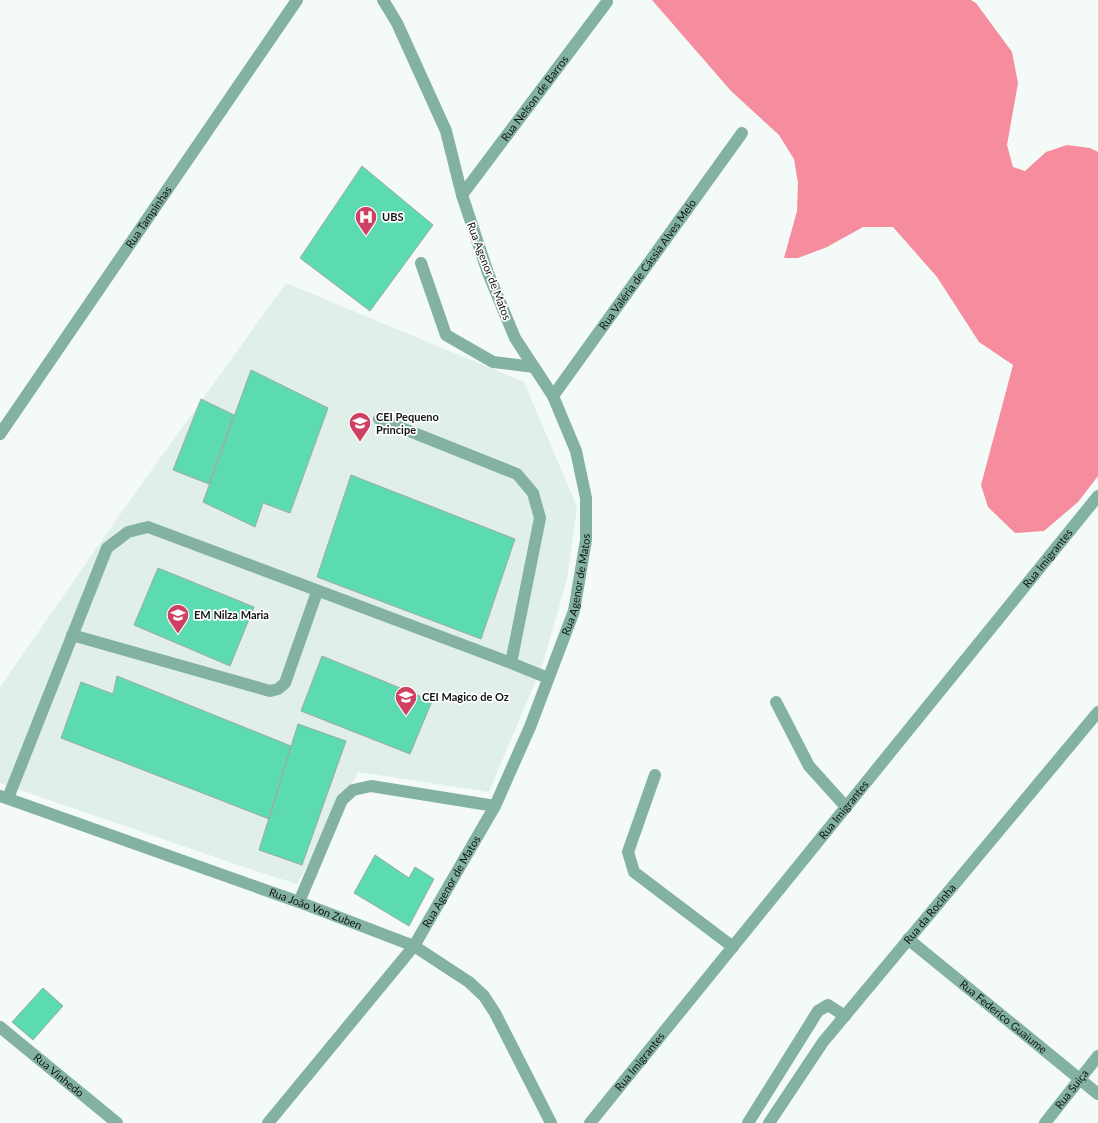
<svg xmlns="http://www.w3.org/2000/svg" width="1098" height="1123" font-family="Lato,sans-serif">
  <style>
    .built { fill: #e0efe8 }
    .forest { fill: #f58d9e }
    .building { fill: #5cdab1; stroke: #a1a8a5 }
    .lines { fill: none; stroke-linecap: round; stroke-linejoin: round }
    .lane { stroke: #83b2a0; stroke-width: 12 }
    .street { stroke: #83b2a0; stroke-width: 12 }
    .labels { text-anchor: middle; stroke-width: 3.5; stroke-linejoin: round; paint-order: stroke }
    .street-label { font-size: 11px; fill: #121514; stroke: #fff }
    .poi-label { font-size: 11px; font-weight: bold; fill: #121514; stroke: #fff; text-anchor: start }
  </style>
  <rect width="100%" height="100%" fill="#f3faf7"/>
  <path class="built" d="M286 283 524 382 577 507 567 579 543 663 489 792 358 772 297 884 244 867 0 783V687L128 503Z"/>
  <path class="forest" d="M652 0H971L976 3 1012 52 1018 83 1007 145 1013 167 1025 171 1046 152 1067 145 1090 148 1098 152V476L1078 502 1044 531 1015 533 988 507 981 485 1013 365 979 342 937 277 893 227H863L827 247 798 258H784L797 211 798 183 794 159 779 135 731 91Z"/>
  <path class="building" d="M362 166 433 225 370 311 300 258Z
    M251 370 328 408 290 513 263 503 255 527 203 502Z
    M201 399 234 415 209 484 173 470Z
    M351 475 515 539 481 639 317 577Z
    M158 568 254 607 230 666 134 625Z
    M322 656 432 701 410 754 301 711Z
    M117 676 291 746 269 819 61 738 81 682 113 694Z
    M298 724 346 741 302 865 259 850Z
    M375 855 409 878 415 867 434 879 409 926 354 893Z
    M43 988 63 1006 33 1040 12 1022Z"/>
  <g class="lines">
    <path class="lane" d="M421 263 446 335 493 362 534 367
      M379 419 517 474 533 493 540 518 511 663
      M72 635 270 691 278 689 285 683 317 592
      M776 702 809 766 846 807
      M655 775 628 852 634 872 733 947
      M8 798 107 548 128 532 148 527 511 663 548 678
      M299 902 342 800 353 790 371 786 495 806
      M748 1123 818 1011 828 1005 845 1016"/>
    <g class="street">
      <path id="s1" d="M462 195 607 2"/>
      <path id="s2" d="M553 396 742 133"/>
      <path id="s3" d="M0 434 297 0"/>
      <path id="s4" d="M0 796 299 902 414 946 469 982 484 996 495 1013 551 1123"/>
      <path id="s5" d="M908 939 1098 1094"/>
      <path id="s6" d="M0 1027 117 1123"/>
      <path id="s7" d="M268 1123 414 946 495 806 530 727 574 611 586 540V498L576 451 553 396 515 338 488 273 462 195 446 131 397 23 383 0"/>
      <path id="s8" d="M590 1123 1098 496"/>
      <path id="s9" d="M769 1123 823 1042 1098 712"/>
      <path id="s10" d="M1045 1123 1098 1056"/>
    </g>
  </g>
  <defs>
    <g id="hospital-pin" transform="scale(1.15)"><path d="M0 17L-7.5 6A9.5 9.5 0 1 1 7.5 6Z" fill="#cf4063" stroke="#fff"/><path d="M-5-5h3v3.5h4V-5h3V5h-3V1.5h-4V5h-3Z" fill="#fff"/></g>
    <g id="school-pin" transform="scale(1.15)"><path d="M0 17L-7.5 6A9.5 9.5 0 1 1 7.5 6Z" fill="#cf4063" stroke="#fff"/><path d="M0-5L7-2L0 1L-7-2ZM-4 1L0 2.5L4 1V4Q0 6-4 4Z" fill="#fff"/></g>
  </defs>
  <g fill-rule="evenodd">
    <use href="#hospital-pin" x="366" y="217"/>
    <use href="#school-pin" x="360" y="423"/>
    <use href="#school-pin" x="178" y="615"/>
    <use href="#school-pin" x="406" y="697"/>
  </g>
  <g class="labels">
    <g class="street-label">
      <text dy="4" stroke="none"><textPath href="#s1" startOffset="121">Rua Nelson de Barros</textPath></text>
      <text dy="4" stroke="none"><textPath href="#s3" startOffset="263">Rua Tampinhas</textPath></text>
      <text dy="4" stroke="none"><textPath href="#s2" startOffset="162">Rua Valéria de Cássia Alves Melo</textPath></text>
      <text transform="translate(489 271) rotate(69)" y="4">Rua Agenor de Matos</text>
      <text dy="4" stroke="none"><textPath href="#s8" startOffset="727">Rua Imigrantes</textPath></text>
      <text dy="4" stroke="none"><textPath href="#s7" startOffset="628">Rua Agenor de Matos</textPath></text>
      <text dy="4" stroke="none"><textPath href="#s8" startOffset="403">Rua Imigrantes</textPath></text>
      <text dy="4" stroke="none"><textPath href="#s7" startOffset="304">Rua Agenor de Matos</textPath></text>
      <text dy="4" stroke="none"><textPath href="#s4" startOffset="335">Rua João Von Zuben</textPath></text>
      <text dy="4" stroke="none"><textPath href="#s9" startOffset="264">Rua da Rocinha</textPath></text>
      <text dy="4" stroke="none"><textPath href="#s5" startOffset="123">Rua Federico Guaiume</textPath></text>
      <text dy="4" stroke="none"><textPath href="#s8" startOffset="79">Rua Imigrantes</textPath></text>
      <text dy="4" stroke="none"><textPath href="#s6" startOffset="76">Rua Vinhedo</textPath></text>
      <text dy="4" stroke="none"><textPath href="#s10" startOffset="43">Rua Suiça</textPath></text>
    </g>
    <g class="poi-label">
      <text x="382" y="221">UBS</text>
      <text x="376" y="421">CEI Pequeno<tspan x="376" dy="13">Principe</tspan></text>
      <text x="194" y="619">EM Nilza Maria</text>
      <text x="422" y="701">CEI Magico de Oz</text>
    </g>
  </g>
</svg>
